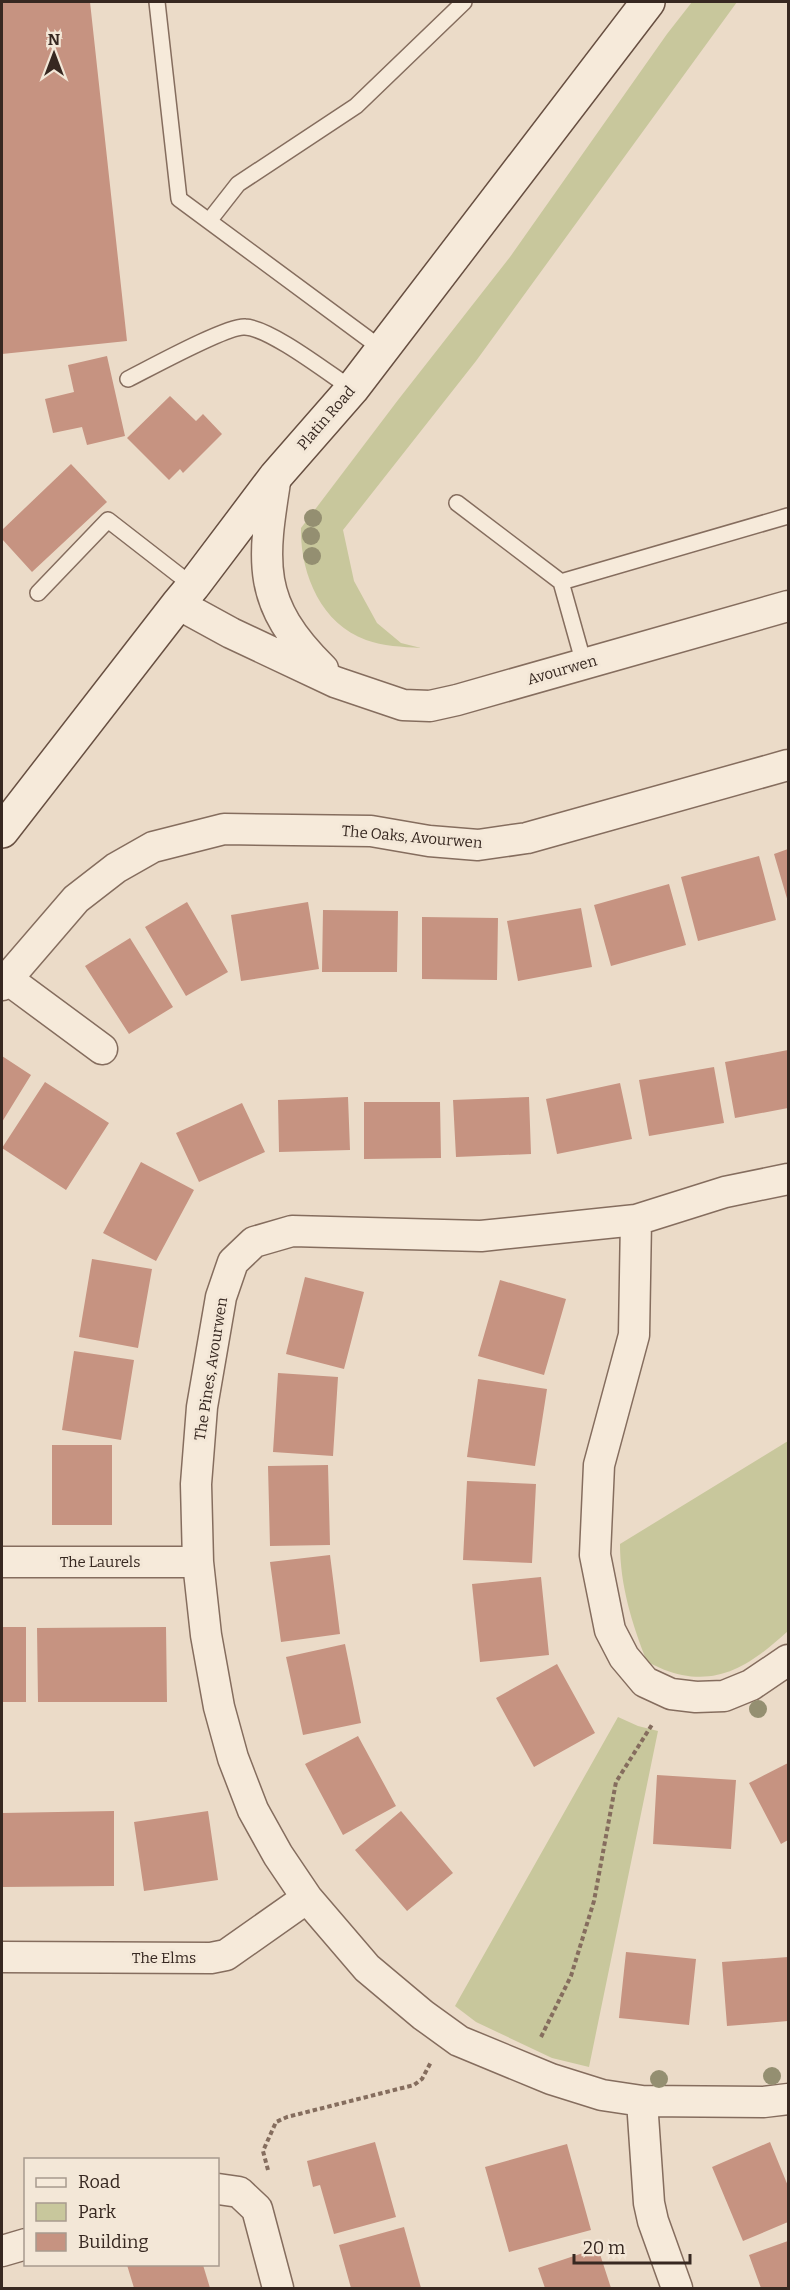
<svg xmlns="http://www.w3.org/2000/svg" width="790" height="2290" font-family="Bitter,serif">
  <style>
    .green { fill: #c8c79c }
    .building { fill: #c69381 }
    .lines { fill: none; stroke-linecap: round; stroke-linejoin: round }
    .service-casing { stroke: #856d5e; stroke-width: 18 }
    .minor-casing { stroke: #856d5e; stroke-width: 33 }
    .secondary-casing { stroke: #674f41; stroke-width: 36 }
    .path { stroke: #856d5e; stroke-width: 4; stroke-dasharray: 4.5 3; stroke-linecap: butt }
    .service { stroke: #f6eada; stroke-width: 15 }
    .minor { stroke: #f6eada; stroke-width: 30 }
    .secondary { stroke: #f6eada; stroke-width: 33 }
    .tree { fill: #948f71 }
    .labels { text-anchor: middle; stroke-width: 6; stroke-linejoin: round; paint-order: stroke }
    .street-label { font-size: 15px; fill: #372821; stroke: #f3e7d7 }
  </style>
  <rect width="100%" height="100%" fill="#ebdbc8"/>
  <path class="green" d="M692 2H737L476 361 343 530 354 581 377 623 401 643 421 648C402 647 383 646 366 640 321 624 300 573 301 528L398 400 510 257 667 34Z
    M788 1441V1631C757 1659 726 1684 682 1675 670 1673 658 1667 647 1662 632 1624 620 1585 620 1544Z
    M618 1717 638 1726 658 1731 589 2067 552 2058 476 2022 455 2006Z"/>
  <path class="building" d="M2 2H90L127 341 2 354Z
    M107 356 125 436 87 445 82 427 53 433 45 399 74 392 68 365Z
    M170 396 196 421 203 414 222 434 183 473 180 469 169 480 127 438Z
    M71 464 107 502 32 572 2 539V530Z
    M788 849V902L774 854Z
    M759 856 776 920 698 941 681 877Z
    M669 884 686 945 611 966 594 905Z
    M187 902 228 972 186 996 145 927Z
    M308 902 319 969 241 981 231 915Z
    M581 908 592 967 518 981 507 921Z
    M323 910 398 911 397 972H322Z
    M422 917 498 918 497 980 422 979Z
    M130 938 173 1007 129 1034 85 966Z
    M788 1050V1108L735 1118 725 1062Z
    M2 1056 31 1075 2 1122Z
    M714 1067 724 1123 649 1136 639 1080Z
    M45 1082 109 1123 66 1190 2 1148Z
    M620 1083 632 1139 557 1154 546 1099Z
    M348 1097 350 1150 279 1152 278 1100Z
    M529 1097 531 1154 456 1157 453 1100Z
    M364 1102H440L441 1158 364 1159Z
    M242 1103 265 1152 199 1182 176 1133Z
    M141 1162 194 1190 156 1261 103 1233Z
    M92 1259 152 1269 138 1348 79 1337Z
    M305 1277 364 1292 344 1369 286 1354Z
    M500 1280 566 1299 544 1375 478 1356Z
    M74 1351 134 1360 121 1440 62 1430Z
    M278 1373 338 1377 333 1456 273 1452Z
    M478 1379 547 1389 535 1466 467 1457Z
    M52 1445H112V1525H52Z
    M328 1465 330 1545 270 1546 268 1466Z
    M467 1481 536 1484 532 1563 463 1560Z
    M330 1555 340 1634 281 1642 270 1562Z
    M541 1577 549 1655 480 1662 472 1584Z
    M2 1627H26V1702H2Z
    M166 1627 167 1702H38L37 1628Z
    M345 1644 361 1723 303 1735 286 1657Z
    M557 1664 595 1733 534 1767 496 1698Z
    M358 1736 396 1806 343 1835 305 1764Z
    M788 1763V1840L781 1844 749 1783Z
    M657 1775 736 1780 731 1849 653 1844Z
    M114 1811V1886L2 1887V1813Z
    M208 1811 218 1880 144 1891 134 1822Z
    M401 1811 453 1873 407 1911 355 1850Z
    M626 1952 696 1959 689 2025 619 2018Z
    M788 1957V2021L727 2026 722 1962Z
    M375 2142 396 2217 334 2234 320 2185 313 2187 307 2161Z
    M770 2142 788 2186V2222L743 2241 712 2167Z
    M567 2144 591 2230 509 2252 485 2167Z
    M404 2227 421 2288H351L339 2245Z
    M788 2241V2288H761L749 2255Z
    M598 2248 611 2288H545L538 2268Z
    M127 2265H203L210 2288H134Z"/>
  <g class="lines">
    <g class="service-casing">
      <path id="service" d="M157 2 179 199 382 349
        M209 221 238 184 356 106 464 2
        M128 379C148 369 228 325 245 327 270 328 328 373 352 389
        M457 503 561 582 788 516
        M561 582 584 664
        M38 593 108 520 193 586"/>
    </g>
    <g class="minor-casing">
      <path id="minor" d="M276 476C262 563 256 603 323 669
        M178 604 231 633 335 682 403 705 430 706 457 700 788 606
        M6 978 102 1049
        M2 985 76 899 116 868 153 847 224 829 371 831 429 841 478 845 527 838 788 765
        M788 1179 725 1192 636 1220 481 1236 292 1231 254 1242 233 1262 221 1297 202 1407 196 1484 198 1562 206 1635 219 1707 233 1758 253 1810 278 1855 307 1898 367 1968 423 2015 459 2041 551 2079 602 2095 642 2101 764 2102 788 2099
        M636 1220 634 1335 599 1465 595 1555 610 1630 624 1657 645 1682 671 1694 696 1697 724 1696 751 1685 788 1660
        M2 1562H198
        M2 1957 211 1958 226 1955 307 1898
        M642 2101 649 2203 653 2221 677 2288
        M218 2189 239 2192 257 2209 278 2288
        M2 2251 26 2244"/>
    </g>
    <g class="secondary-casing">
      <path id="secondary" d="M2 831 178 604 193 586 276 476 352 389 648 2"/>
    </g>
    <path class="path" d="M541 2037 571 1976 594 1901 616 1782 653 1723
      M268 2170 263 2151 276 2122 287 2117 414 2085 422 2079 431 2062"/>
    <use href="#service" class="service"/>
    <use href="#minor" class="minor"/>
    <use href="#secondary" class="secondary"/>
  </g>
  <g class="tree">
    <circle cx="313" cy="518" r="9"/>
    <circle cx="311" cy="536" r="9"/>
    <circle cx="312" cy="556" r="9"/>
    <circle cx="758" cy="1709" r="9"/>
    <circle cx="772" cy="2076" r="9"/>
    <circle cx="659" cy="2079" r="9"/>
  </g>
  <g class="labels">
    <g class="street-label">
      <text transform="translate(326 418) rotate(-49)" y="5">Platin Road</text>
      <text transform="translate(562 670) rotate(-16)" y="5">Avourwen</text>
      <text transform="translate(412 837) rotate(5)" y="5">The Oaks, Avourwen</text>
      <text transform="translate(211 1369) rotate(-81)" y="5">The Pines, Avourwen</text>
      <text x="100" y="1567">The Laurels</text>
      <text x="164" y="1963">The Elms</text>
    </g>
  </g>
  <rect width="790" height="2290" fill="none" stroke="#372821" stroke-width="6"/>
  <rect x="24" y="2158" width="195" height="108" fill="#f3e7d7" stroke="#a89b8e" stroke-width="1.5"/>
  <rect x="36" y="2178" width="30" height="9" fill="#f6eada" stroke="#a89b8e" stroke-width="1.5"/>
  <text x="78" y="2188" font-size="18" fill="#372821">Road</text>
  <rect x="36" y="2203" width="30" height="18" fill="#c8c79c" stroke="#a89b8e" stroke-width="1.5"/>
  <text x="78" y="2218" font-size="18" fill="#372821">Park</text>
  <rect x="36" y="2233" width="30" height="18" fill="#c69381" stroke="#a89b8e" stroke-width="1.5"/>
  <text x="78" y="2248" font-size="18" fill="#372821">Building</text>
  <g transform="translate(54 54)" stroke="#f3e7d7" stroke-width="4.5" paint-order="stroke">
  <path d="M0-4.5L10 22L0 15L-10 22Z" fill="#372821"/>
  <text y="-9" font-size="16" font-weight="bold" text-anchor="middle" fill="#372821">N</text>
  </g>
  <path d="M574 2254v9h116v-9" fill="none" stroke="#372821" stroke-width="3"/>
  <text x="583" y="2254" font-size="18" fill="#372821" stroke="#f3e7d7" stroke-width="4.5" paint-order="stroke">20 m</text>
</svg>
